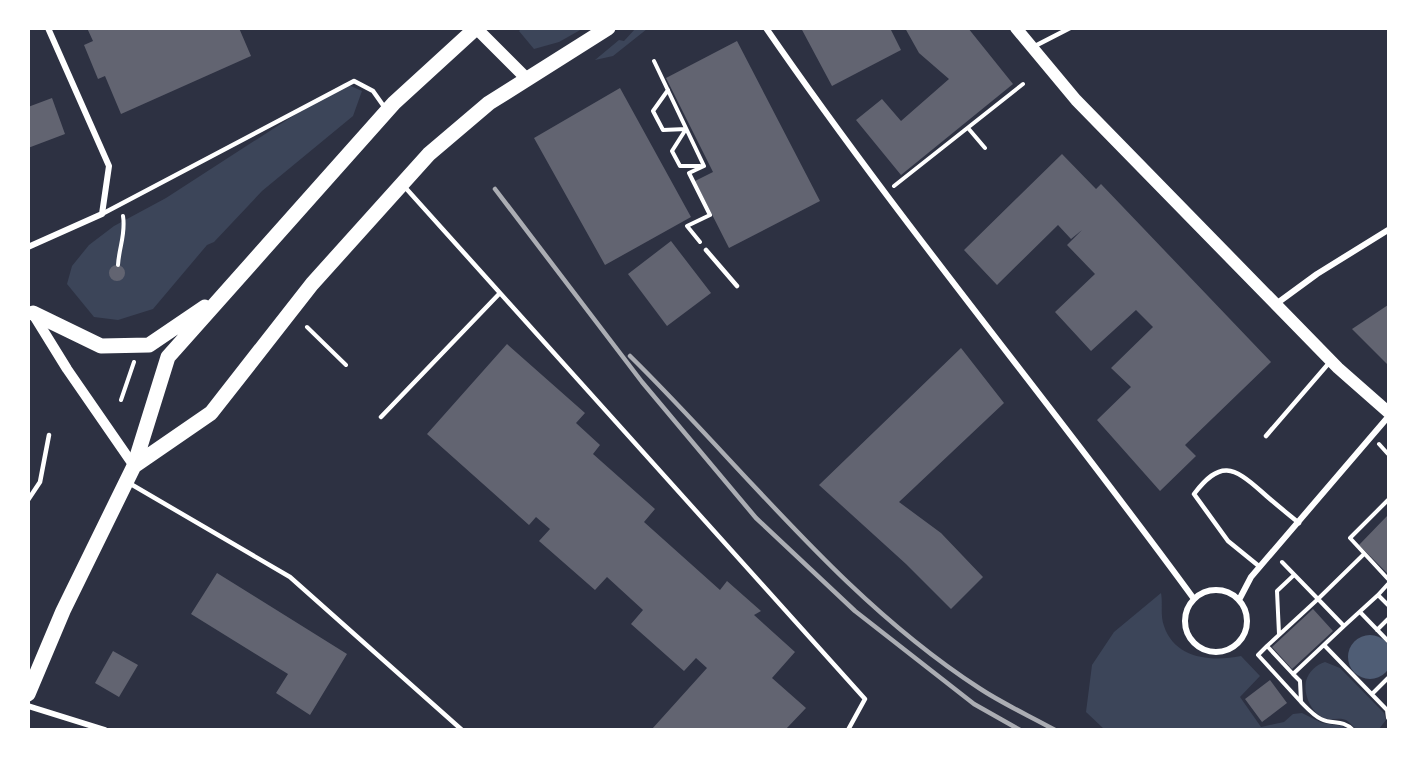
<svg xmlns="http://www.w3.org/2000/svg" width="1417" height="758" font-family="'Archivo Narrow',sans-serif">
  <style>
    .green { fill: #3c4559 }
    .water { fill: #4f5d75 }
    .building { fill: #626471 }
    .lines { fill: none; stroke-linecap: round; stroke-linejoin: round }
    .path { stroke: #fff; stroke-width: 4 }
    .service { stroke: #fff; stroke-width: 4.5 }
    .minor { stroke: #fff; stroke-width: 6 }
    .tertiary { stroke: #fff; stroke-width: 10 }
    .secondary { stroke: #fff; stroke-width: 12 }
    .primary { stroke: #fff; stroke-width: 15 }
    .rail { stroke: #abadb3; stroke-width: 4.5 }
  </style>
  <rect width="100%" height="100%" fill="#2d3142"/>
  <path class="green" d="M522 28H582V29L559 42 534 49 519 31Z
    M635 29H647L613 56 595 60 619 40 624 41Z
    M344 83 362 91 353 116 262 191 214 242 207 245 153 309 118 320 94 317 67 284 72 266 89 245 114 226 166 198Z
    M1161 593C1163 603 1160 616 1164 626 1175 659 1212 662 1241 656L1260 676 1240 697 1261 727 1284 722 1293 714 1302 713 1322 723 1342 726 1347 729H1104L1086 712 1092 665 1114 632Z
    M1325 662 1340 668 1384 713 1386 720 1379 729H1356C1353 727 1350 722 1346 720 1339 717 1334 720 1328 719 1312 716 1303 695 1306 681 1309 671 1316 665 1325 662Z"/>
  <path class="water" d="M1348 657a22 22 0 1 1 44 0a22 22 0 1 1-44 0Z"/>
  <path class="building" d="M87 28H239L251 56 121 114 105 76 98 79 84 45 93 41Z
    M801 28H890L901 50 832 86Z
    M905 28H968L1013 84 901 175 856 120 882 99 901 121 949 79 919 53Z
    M737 41 820 201 729 248 695 181 713 172 666 78Z
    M620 88 691 217 605 265 534 138Z
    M52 98 65 134 28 148V107Z
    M1062 154 1096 189 1101 184 1271 362 1185 445 1196 456 1160 491 1097 420 1131 387 1111 368 1153 327 1136 310 1091 351 1055 312 1095 274 1067 245 1082 230 1071 239 1058 225 997 285 964 250Z
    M671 241 711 293 667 326 628 274Z
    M109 273a8 8 0 1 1 16 0a8 8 0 1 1-16 0Z
    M1388 305V365L1352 329Z
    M507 344 585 413 576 423 600 445 593 454 655 509 644 522 720 590 727 581 761 611 754 615 795 652 772 678 806 708 786 729H652L707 668 696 658 684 671 631 624 643 610 607 577 595 590 539 541 550 529 536 517 529 525 427 434Z
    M961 348 1004 403 899 502 941 533 983 577 951 609 906 564 819 485Z
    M1388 515V574L1359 545Z
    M217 573 347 654 310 715 276 693 288 674 191 614Z
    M1313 609 1333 631 1292 669 1272 647Z
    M113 651 138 665 119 697 95 683Z
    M1270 680 1287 703 1262 722 1245 699Z"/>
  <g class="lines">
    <path class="path" d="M654 61 704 166 689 173 710 215 687 226 700 242
      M668 90 653 111 663 130 686 129 672 151 680 166H700
      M968 128 985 148
      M894 186 1023 84
      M118 265C119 247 126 234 123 216
      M307 327 346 365
      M121 400 134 362
      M1379 444 1388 454
      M1388 500 1350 538 1388 579
      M1364 554 1318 599 1344 626 1378 595
      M1282 562 1318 599 1267 646 1293 674 1344 626
      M1388 584 1378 595 1388 605
      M1360 612 1388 641
      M1377 630 1388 619
      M1279 634 1277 591 1294 575
      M1324 645 1387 710 1388 718
      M1267 646 1258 655 1301 702
      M1293 674 1300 681 1301 702C1307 708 1313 715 1321 719 1333 725 1342 719 1353 730
      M1372 694 1388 678"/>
    <path class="service" d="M1035 46 1070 28
      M403 185 865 699 848 730
      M102 214 354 81 373 91 385 108
      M706 250 737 286
      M381 417 500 293
      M1266 436 1329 363
      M129 483 290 577 462 730
      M28 500 40 482 49 435
      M1260 567 1228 541 1194 494C1220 460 1233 466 1262 492 1274 503 1287 513 1299 523"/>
    <path class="minor" d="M766 28C901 224 1054 407 1194 599
      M28 247 102 214 109 166 48 28
      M1276 304 1317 274 1388 230
      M1185 621a31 31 0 1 1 62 0a31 31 0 1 1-62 0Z
      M1239 600 1251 577 1388 417
      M28 706 105 730"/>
    <path class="tertiary" d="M33 314 67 369 134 466"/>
    <path class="secondary" d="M476 28 527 79
      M1016 28 1076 100 1338 368 1388 412"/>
    <path class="primary" d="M33 313 101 346 149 345 205 307
      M134 466 211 413 312 284 429 154 489 103 608 28
      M28 694 63 611 134 466 168 357 394 103 476 28"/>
    <path class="rail" d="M495 189 642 382 756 518 855 611 974 704 1020 730
      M630 356C744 468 843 600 979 688 1003 704 1030 716 1055 730"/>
  </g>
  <rect width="1417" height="758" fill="none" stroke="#ffffff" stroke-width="60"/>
</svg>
